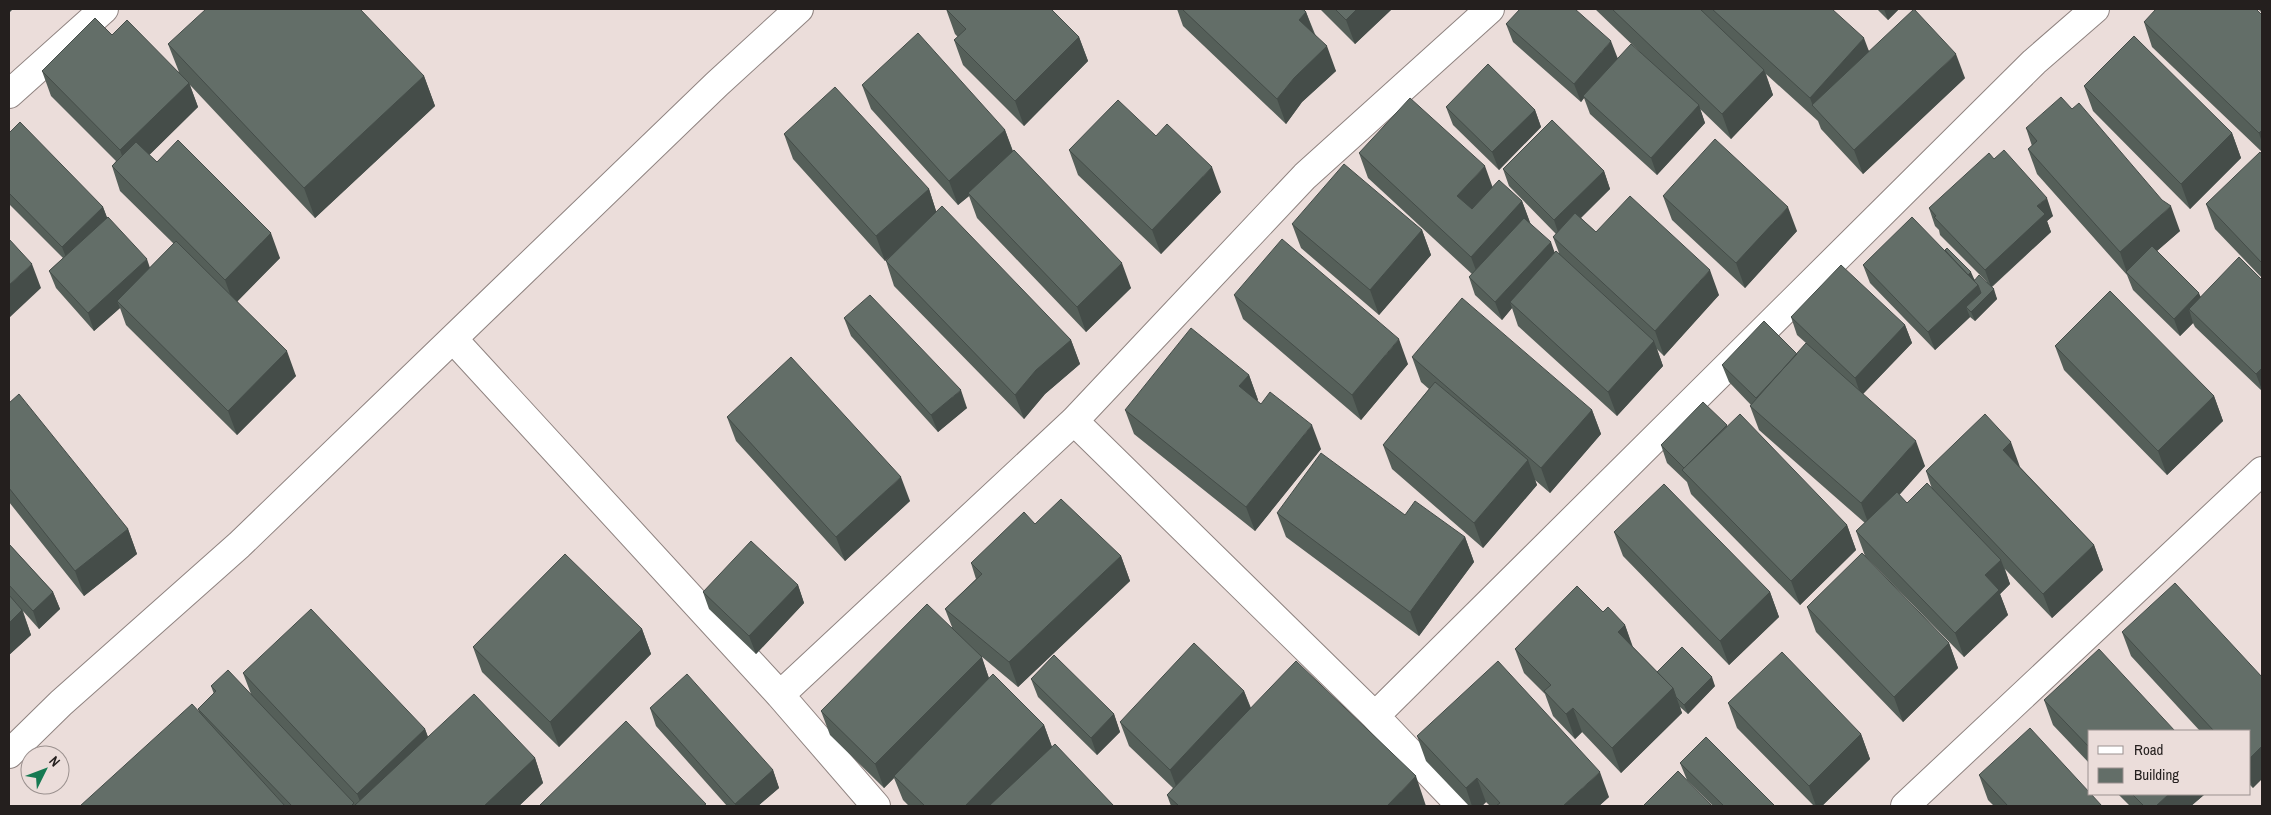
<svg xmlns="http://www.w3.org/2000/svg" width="2271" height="815" font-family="'Archivo Narrow',sans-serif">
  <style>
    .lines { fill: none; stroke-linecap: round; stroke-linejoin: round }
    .minor-casing { stroke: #8f8380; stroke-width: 30 }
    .tertiary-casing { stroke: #8f8380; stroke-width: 30 }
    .minor { stroke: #fff; stroke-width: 28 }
    .tertiary { stroke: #fff; stroke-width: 28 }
    .wall { fill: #555f59 }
    .shaded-wall { fill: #454d49 }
    .building { fill: #636e68; stroke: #454d49 }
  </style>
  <rect width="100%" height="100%" fill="#ebddda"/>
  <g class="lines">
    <g class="minor-casing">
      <path id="minor" d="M9 94 104 9
        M454 340 780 695 876 806
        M1074 421 1375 716 1461 806
        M780 695 1074 421 1305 176 1490 9
        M1375 716 2034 62 2095 9
        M1905 806 2262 471"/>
    </g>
    <g class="tertiary-casing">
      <path id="tertiary" d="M9 754 61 703 239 545 717 84 799 9"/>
    </g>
    <use href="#minor" class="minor"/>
    <use href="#tertiary" class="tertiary"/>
  </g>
  <path class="wall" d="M946 9 1079 37 1088 61 1024 126 963 65 954 40 958 37 955 34Z
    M1177 9H1303L1306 12 1315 34 1336 71 1302 102 1286 124 1183 26Z
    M1320 9H1392L1355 44Z
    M1595 9H1832L1869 51 1965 78 1863 174 1821 129 1818 121 1766 74 1773 95 1731 139 1700 109 1705 123 1657 175 1590 114 1584 98 1581 102 1513 42 1506 24 1618 58 1643 55Z
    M1877 9H1899L1888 20Z
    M2258 9H2262V13Z
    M2262 15V152L2152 47 2144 22Z
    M112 35 179 72 168 44 424 76 435 106 315 218 190 85 198 107 149 155 157 162 280 258 237 301 296 376 237 435 126 325 120 308 94 331 56 288 49 271 63 258 9 204V133L103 207 107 218 150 268 174 244 120 191 112 166 116 161 51 96 42 71Z
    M862 85 1005 130 1013 151 1131 288 1086 332 977 218 969 196 958 205 871 109Z
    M2084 86 2232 133 2241 158 2190 209 2093 111Z
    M1446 107 1535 110 1541 127 1499 170 1453 125Z
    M2026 128 2180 231 2157 251 2201 297 2262 280V391L2195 327 2193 323 2180 336 2133 290 2127 275 2037 174 2028 149 2032 146Z
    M784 134 929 189 936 211 1071 340 1080 364 1045 394 1024 419 894 286 886 261 892 255 885 261 793 159Z
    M1156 136 1221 192 1161 254 1078 175 1069 150Z
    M1359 153 1492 187 1522 201 1530 223 1554 252 1559 253 1553 237 1556 234 1509 186 1503 169 1604 171 1610 189 1581 218 1596 232 1719 295 1664 356 1657 349 1663 366 1617 416 1518 326 1512 308 1502 320 1475 295 1469 277 1472 274 1368 178Z
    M2262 155V278L2215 229 2206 204Z
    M1994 159 2053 216 2047 221 2051 232 1992 287 1997 299 1975 321 1970 317 1935 350 1870 283 1863 265 1945 250 1975 280 1987 282 1940 235 1939 230 1935 226 1929 208Z
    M1663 196 1797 231 1745 288 1672 220Z
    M1292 224 1422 230 1431 255 1379 315 1301 248Z
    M1234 295 1408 364 1361 420 1243 319Z
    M1791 317 1905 325 1912 343 1863 394 1925 466 1899 495 1907 503 1932 489 1926 471 2020 467 2094 545 2103 570 2052 618 2005 569 2010 584 2000 594 2008 615 1964 657 1865 556 1856 531 1865 523 1759 430 1750 406 1751 405 1729 382 1722 365 1797 354 1806 343 1797 335Z
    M844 318 967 408 938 432 851 336Z
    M2055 346 2214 396 2223 421 2167 475 2064 370Z
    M1412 357 1592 410 1601 434 1550 493 1535 480 1537 485 1483 548 1392 469 1383 445 1429 389 1421 382Z
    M1249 375 1258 400 1257 401 1321 449 1255 531 1134 434 1125 410Z
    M9 403 128 529 137 554 84 596 9 502Z
    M727 417 910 501 845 561 736 441Z
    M1727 425V426L1847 525 1856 550 1800 605 1691 494 1687 482 1667 463 1661 445Z
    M1277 513 1405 515 1465 537 1474 562 1419 636 1286 537Z
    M1035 524 1121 556 1130 581 1018 687 981 656 989 678 1044 725 1052 747 1114 806H909L903 800 894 778 884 788 830 735 821 711 952 627 945 609 976 579 971 563Z
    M1614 532 1770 592 1779 617 1729 665 1623 556Z
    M9 544 53 592 60 609 39 629 23 611 31 635 9 655Z
    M798 585 804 603 756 654 709 609 703 592Z
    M1807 607 1949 643 1958 668 1903 722 1816 632Z
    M1603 612 1625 625 1633 647 1657 672 1715 686 1688 714 1680 707 1682 713 1621 773 1582 732 1575 739 1553 716 1545 694 1524 673 1515 649Z
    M642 629 651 654 559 747 482 672 473 647Z
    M2122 632 2262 677 2253 788 2250 785V731H2200L2131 656Z
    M243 673 425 729 428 737 535 758 543 783 519 806H80L199 712 198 709 214 694 211 686 251 694Z
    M1031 679 1114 714 1120 732 1097 755 1038 697Z
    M1244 691 1251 708 1426 806H1171L1167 795 1173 788 1129 746 1120 722Z
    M2044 700 2090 731V764L2053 725Z
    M1728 703 1861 734 1870 759 1822 806H1814L1737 728Z
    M650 708 773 770 779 788 758 806H727L656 726Z
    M1417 736 1609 797 1599 806H1490L1486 802 1482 806H1469L1426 761Z
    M1680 763 1775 806H1713L1687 780Z
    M1979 775 2102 806H1994L1988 800Z
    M2118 794H2205L2191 806H2130Z"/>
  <path class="shaded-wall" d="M9 9H13L9 13Z
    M1357 9H1392L1355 44 1346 20Z
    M1884 9H1899L1888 20Z
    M1306 12 1315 37 1299 20Z
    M1079 37 1088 61 1024 126 1015 101Z
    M1864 38 1873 62 1813 106 1810 98Z
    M1611 41 1618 59 1583 96 1584 98 1581 102 1574 84Z
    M1327 46 1336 71 1302 102 1286 124 1277 99 1294 78Z
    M1956 54 1965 78 1863 174 1854 150Z
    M1764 70 1773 95 1731 139 1722 114Z
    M424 76 435 106 315 218 304 188Z
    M189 83 198 107 129 175 120 150Z
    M1699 105 1705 123 1657 175 1651 158Z
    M1535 110 1541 127 1499 170 1492 152Z
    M1005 130 1014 155 968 193 969 196 958 205 949 181Z
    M2262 130V143L2259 133Z
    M2232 133 2241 158 2190 209 2181 184Z
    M1485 166 1494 191 1466 221 1457 196Z
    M1212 167 1221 192 1161 254 1152 230Z
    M1604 171 1610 189 1560 238 1554 220Z
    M929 189 937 214 885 261 876 236Z
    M2047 198 2053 216 2047 221 2051 232 1991 287 1985 270 2037 206Z
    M1522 201 1531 225 1480 281 1471 257Z
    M2171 206 2180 231 2129 275 2127 273 2120 252Z
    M103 207 110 225 69 265 62 247Z
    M1788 207 1797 231 1745 288 1736 263Z
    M1422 230 1431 255 1379 315 1370 290Z
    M271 233 280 258 234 305 225 280Z
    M1551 242 1557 259 1510 302 1512 308 1502 320 1495 302Z
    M147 259 153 277 117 301 120 308 94 331 88 313Z
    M1122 263 1131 288 1086 332 1077 307Z
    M32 264 41 288 9 318V285Z
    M1710 270 1719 295 1664 356 1655 331Z
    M1971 272 1975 281 1966 277Z
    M1978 285 1994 289 1997 299 1975 321 1971 312 1966 307 1970 317 1935 350 1928 332Z
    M2199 293 2206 310 2189 309 2193 323 2180 336 2174 319Z
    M1905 325 1912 343 1861 396 1855 378Z
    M1399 339 1408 364 1361 420 1352 395Z
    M1071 340 1080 364 1045 394 1024 419 1015 395 1036 370Z
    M1654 341 1663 366 1617 416 1608 392Z
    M287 351 296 376 237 435 228 411Z
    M2262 368V390L2256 374Z
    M1249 375 1258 400 1248 411 1239 386Z
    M961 390 967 408 938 432 931 415Z
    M2214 396 2223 421 2167 475 2158 451Z
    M1592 410 1601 434 1550 493 1541 468Z
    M1312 425 1321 449 1255 531 1246 507Z
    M1916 441 1925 466 1870 528 1861 503Z
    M2011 442 2020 467 2012 475 2003 450Z
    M1528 460 1537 485 1483 548 1474 523Z
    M901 477 910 501 845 561 836 537Z
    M1847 525 1856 550 1800 605 1791 581Z
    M128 529 137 554 84 596 75 571Z
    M1465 537 1474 562 1419 636 1410 612Z
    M2094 545 2103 570 2052 618 2043 594Z
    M1121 556 1130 581 1018 687 1009 662Z
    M2001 560 2010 584 2000 594 2008 615 1964 657 1955 633 1985 575Z
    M798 585 804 603 756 654 749 636Z
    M53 592 60 609 39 629 33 611Z
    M1770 592 1779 617 1729 665 1720 641Z
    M22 610 31 635 9 655V623Z
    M1625 625 1633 649 1618 632Z
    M642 629 651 654 559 747 550 722Z
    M1949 643 1958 668 1903 722 1894 697Z
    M982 657 990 682 894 776V778L884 788 875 764Z
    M1712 677 1715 686 1688 714 1684 705Z
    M1673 688 1682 713 1621 773 1612 748Z
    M1244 691 1253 715 1179 794 1170 770Z
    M1573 708 1582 732 1575 739 1566 714Z
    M1114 714 1120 732 1097 755 1091 738Z
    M1044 725 1053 750 998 806H965Z
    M425 729 434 754 362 806 357 794Z
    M1861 734 1870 759 1822 806H1816L1809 786Z
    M2262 746V779L2253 788 2250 780V758Z
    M535 758 543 783 519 806H484Z
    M773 770 779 788 758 806H735V804Z
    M1600 772 1609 797 1599 806H1563Z
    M1416 776 1426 806H1387Z
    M1477 778 1486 802 1482 806H1472L1466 788Z
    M2169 794H2205L2191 806H2156Z"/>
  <path class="building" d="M206 9H360L424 76 304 188 168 44Z
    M946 9H1051L1079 37 1015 101 954 40 966 29Z
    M1182 9H1303L1306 12 1299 20 1327 46 1294 78 1277 99Z
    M1335 9H1357L1346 20Z
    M1520 9H1575L1611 41 1574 84 1506 24Z
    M1612 9H1700L1764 70 1722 114Z
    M1712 9H1832L1864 38 1810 98Z
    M1914 9 1956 54 1854 150 1812 105Z
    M2156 9H2256L2262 15V130L2259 133 2144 22Z
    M95 18 112 35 127 20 189 83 120 150 42 71Z
    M918 33 1005 130 949 181 862 85Z
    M2134 36 2232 133 2181 184 2084 86Z
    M1631 44 1699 105 1651 158 1583 96Z
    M1488 64 1535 110 1492 152 1446 107Z
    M835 87 929 189 876 236 784 134Z
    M2061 97 2072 109 2079 103 2162 200 2171 206 2120 252 2028 149 2037 141 2026 128Z
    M1410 98 1485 166 1457 196 1472 209 1499 180 1522 201 1471 257 1359 153Z
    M1118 100 1156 136 1167 124 1212 167 1152 230 1069 150Z
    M1552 120 1604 171 1554 220 1503 169Z
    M20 122 103 207 62 247 9 193V133Z
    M1715 139 1788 207 1736 263 1663 196Z
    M178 140 271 233 225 280 112 166 136 142 157 162Z
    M1014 150 1122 263 1077 307 968 193Z
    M2004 150 2047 198 2037 206 2045 214 1985 270 1934 217 1936 216 1929 208 1989 153 1994 159Z
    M2260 152 2262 155V263L2206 204Z
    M1344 164 1422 230 1370 290 1292 224Z
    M1630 196 1710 270 1655 331 1553 237 1575 213 1596 232Z
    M942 206 1071 340 1036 370 1015 395 886 261Z
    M108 217 147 259 88 313 49 271Z
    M1912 217 1978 285 1928 332 1863 265Z
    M1524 218 1551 242 1495 302 1469 277Z
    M9 239 32 264 9 285Z
    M1282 239 1399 339 1352 395 1234 295Z
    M176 241 287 351 228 411 117 301Z
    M2152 246 2199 293 2174 319 2126 272Z
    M1947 248 1971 272 1968 275 1945 250Z
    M1556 251 1654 341 1608 392 1510 302Z
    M2239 257 2262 280V368L2256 374 2189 309Z
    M1841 265 1905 325 1855 378 1791 317Z
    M1979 275 1994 289 1971 312 1966 307 1981 293 1978 285 1974 281Z
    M2110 291 2214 396 2158 451 2055 346Z
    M870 295 961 390 931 415 844 318Z
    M1462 298 1592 410 1541 468 1412 357Z
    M1764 321 1797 354 1756 398 1722 365Z
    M1191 328 1249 375 1239 386 1261 404 1270 392 1312 425 1246 507 1125 410Z
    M1806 343 1916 441 1861 503 1750 406Z
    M791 357 901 477 836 537 727 417Z
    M1435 382 1528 460 1474 523 1383 445Z
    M19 394 128 529 75 571 9 488V403Z
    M1703 402 1727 425 1684 468 1661 445Z
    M1740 414 1847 525 1791 581 1682 470Z
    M1985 414 2011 442 2003 450 2094 545 2043 594 1926 471Z
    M1321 453 1405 515 1415 501 1465 537 1410 612 1277 513Z
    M1927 483 2001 560 1985 575 1999 590 1955 633 1856 531 1897 492 1907 503Z
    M1664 484 1770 592 1720 641 1614 532Z
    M1061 499 1121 556 1009 662 945 609 982 574 971 563 1024 512 1035 524Z
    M751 541 798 585 749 636 703 592Z
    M9 544 53 592 33 611 9 585Z
    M1862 553 1949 643 1894 697 1807 607Z
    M565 554 642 629 550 722 473 647Z
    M2175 583 2262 677V746L2250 758V731H2214L2122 632Z
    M1577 586 1603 612 1608 607 1625 625 1618 632 1673 688 1612 748 1573 708 1566 714 1544 691 1551 685 1515 649Z
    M9 595 22 610 9 623Z
    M927 604 982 657 875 764 821 711Z
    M311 609 425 729 357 794 243 673Z
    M1194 643 1244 691 1170 770 1120 722Z
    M1682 647 1712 677 1684 705 1676 697 1673 688 1657 672Z
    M2099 649 2175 731H2090V748L2044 700Z
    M1782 652 1861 734 1809 786 1728 703Z
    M1054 655 1114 714 1091 738 1031 679Z
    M1296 661 1416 776 1387 806H1179L1167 795Z
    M1498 661 1600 772 1563 806H1496L1500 803 1477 778 1466 788 1417 736Z
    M228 670 354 803 351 806H292L198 709 216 691 211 686Z
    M687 674 773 770 735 804 650 708Z
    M993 674 1044 725 965 806H925L894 776Z
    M474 694 535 758 484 806H354Z
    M192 704 285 806H80Z
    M626 721 706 804 703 806H539Z
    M2030 728 2090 793V794H2091L2102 806H2008L1979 775Z
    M1706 737 1775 806H1724L1680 763Z
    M1055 744 1114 806H989Z
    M1678 771 1712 806H1643Z
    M2132 794H2169L2156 806H2144Z"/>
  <rect width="2271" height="815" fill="none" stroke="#241f1e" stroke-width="20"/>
  <rect x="2088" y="730" width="162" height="65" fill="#ebddda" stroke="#9b918f"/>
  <rect x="2098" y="746" width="25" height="8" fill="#ffffff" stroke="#9b918f"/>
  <text x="2134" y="755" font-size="15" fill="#241f1e">Road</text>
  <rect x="2098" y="768" width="25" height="15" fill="#636e68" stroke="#9b918f"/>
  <text x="2134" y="780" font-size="15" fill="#241f1e">Building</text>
  <g transform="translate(45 770) rotate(48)"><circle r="24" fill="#ebddda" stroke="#9b918f"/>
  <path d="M0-4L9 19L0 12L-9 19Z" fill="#167a52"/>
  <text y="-8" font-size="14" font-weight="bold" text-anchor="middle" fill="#241f1e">N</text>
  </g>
</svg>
